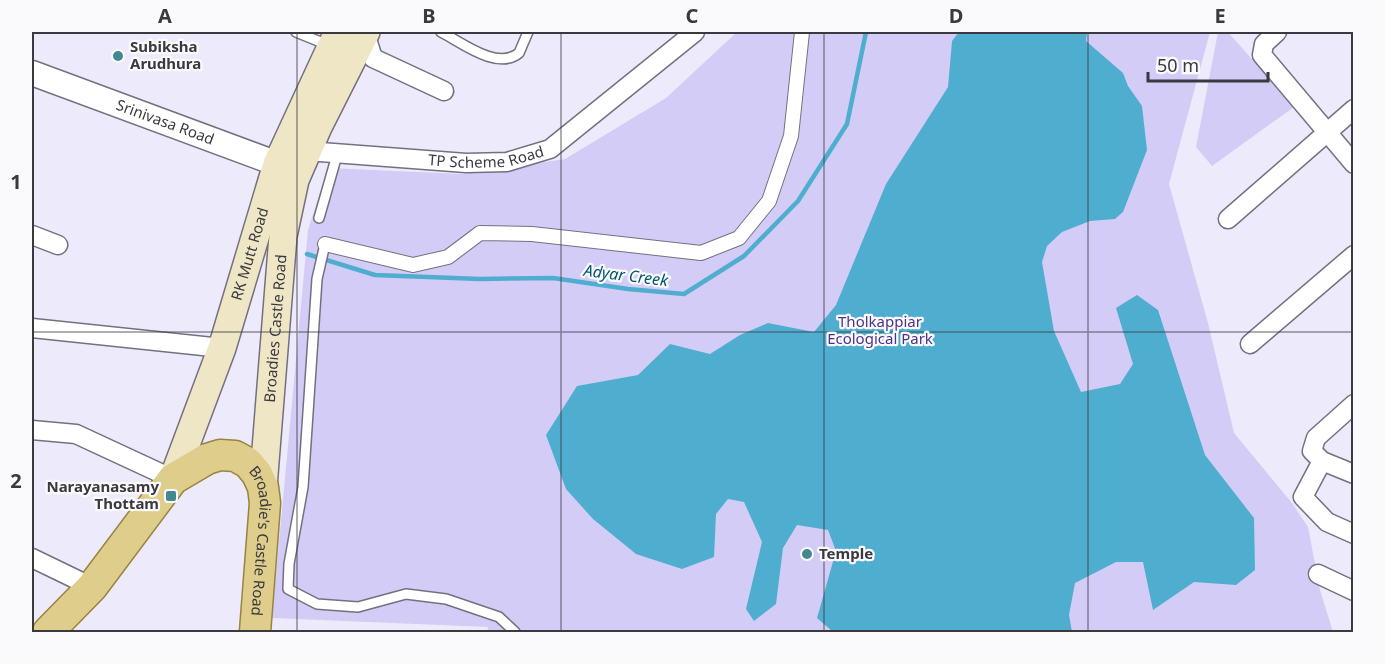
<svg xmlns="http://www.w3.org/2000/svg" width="1385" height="664" font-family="'Noto Sans',sans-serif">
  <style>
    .green { fill: #d3ccf6 }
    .water { fill: #4faed0 }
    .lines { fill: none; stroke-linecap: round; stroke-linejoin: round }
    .stream { stroke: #4faed0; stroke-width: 4.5 }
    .service-casing { stroke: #73717f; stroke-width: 12 }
    .pedestrian-casing { stroke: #73717f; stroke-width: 16 }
    .minor-casing { stroke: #73717f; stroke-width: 21 }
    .tertiary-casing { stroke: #73717f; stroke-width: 27 }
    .secondary-casing { stroke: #73717f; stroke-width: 30 }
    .primary-casing { stroke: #98833f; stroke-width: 33 }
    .service { stroke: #fff; stroke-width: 9 }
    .pedestrian { stroke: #fff; stroke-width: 14 }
    .minor { stroke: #fff; stroke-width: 18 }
    .tertiary { stroke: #fff; stroke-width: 24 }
    .secondary { stroke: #efe6c5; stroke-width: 27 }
    .primary { stroke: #dfcd8c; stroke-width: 30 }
    .grid { fill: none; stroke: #3a393f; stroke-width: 1.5; stroke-opacity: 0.55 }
    .poi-dot { fill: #428992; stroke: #fafafd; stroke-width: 2 }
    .labels { text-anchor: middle; stroke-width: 4.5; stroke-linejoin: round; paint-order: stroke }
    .poi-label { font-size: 15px; font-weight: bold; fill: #3a393f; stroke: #fafafd; text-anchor: start }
    .street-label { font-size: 15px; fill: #3a393f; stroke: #fafafd }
    .park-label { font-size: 15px; fill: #4c3386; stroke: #fafafd }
    .water-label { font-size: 16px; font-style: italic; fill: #02566e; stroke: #fafafd }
    .neatline { fill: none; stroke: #3a393f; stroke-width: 2 }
    .grid-label { font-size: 20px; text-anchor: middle; font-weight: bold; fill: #3a393f }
  </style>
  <rect width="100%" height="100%" fill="#edebfb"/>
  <path class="green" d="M737 32H1210L1169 184 1208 323 1234 433 1292 503 1308 527 1320 590 1333 632H487L488 627 272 618 308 230 328 168 463 174 565 159 666 98Z
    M1218 32H1228L1294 107 1212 166 1196 147Z"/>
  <path class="water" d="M959 32H1087L1086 41 1123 73 1128 86 1142 106 1147 150 1123 212 1115 219 1090 221 1062 232 1047 246 1042 262 1054 331 1081 392 1120 384 1133 364 1116 308 1137 295 1158 310 1205 455 1254 518 1255 570 1236 585 1194 582 1153 610 1143 562H1116L1075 583 1069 615 1072 632 832 631 817 618 836 551 828 530 797 525 783 548 776 604 754 621 746 609 762 542 744 502 728 499 716 514 714 557 682 569 636 554 593 519 566 489 546 435 577 386 638 375 670 344 710 354 740 335 768 323 814 332 836 305 886 184 948 87 952 41Z"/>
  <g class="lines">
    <path class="stream" d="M307 254 375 275 480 279 553 278 628 289 684 294 744 256 798 201 847 124 866 32"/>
    <g class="service-casing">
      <path id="service" d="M296 32 328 45
        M441 32C461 42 497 71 519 53L528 32
        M319 218 337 155
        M325 244 317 279 303 487 289 564 288 589 317 604 358 607 406 594 446 599 499 617 515 632"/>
    </g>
    <g class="pedestrian-casing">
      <path id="pedestrian" d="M325 244 413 265 448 257 480 233 532 234 701 253 739 238 769 201 791 136 802 32"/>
    </g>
    <g class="minor-casing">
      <g id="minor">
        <path d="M1277 32 1264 44 1262 55 1354 164"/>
        <path d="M365 33 373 58 444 91"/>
        <path id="s1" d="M307 151 466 163 507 162 550 149 695 32"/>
        <path d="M1228 219 1354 109"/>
        <path d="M32 235 58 245"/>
        <path d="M32 328 222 348"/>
        <path d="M1250 344 1354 255"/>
        <path d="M1354 404 1316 438 1312 451 1322 461 1354 474"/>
        <path d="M32 430 76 434 173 479"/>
        <path d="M1322 461 1303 497 1327 522 1354 534"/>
        <path d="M32 558 92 587"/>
        <path d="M1318 574 1354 591"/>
      </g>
    </g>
    <g class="tertiary-casing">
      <g id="tertiary">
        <path id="s2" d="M32 73 294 170"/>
      </g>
    </g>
    <g class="secondary-casing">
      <g id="secondary">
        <path id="s3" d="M173 479 222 348 277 164 338 32"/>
        <path id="s4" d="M263 487 283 236 295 180 318 127 366 32"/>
      </g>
    </g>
    <g class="primary-casing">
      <g id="primary">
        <path id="s5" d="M48 632 92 587 173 479 207 459 220 455 235 456 248 463 257 474 263 487 265 503 255 632"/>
      </g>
    </g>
    <use href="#service" class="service"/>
    <use href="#pedestrian" class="pedestrian"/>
    <use href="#minor" class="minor"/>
    <use href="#tertiary" class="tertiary"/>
    <use href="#secondary" class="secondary"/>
    <use href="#primary" class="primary"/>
  </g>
  <path class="grid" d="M297 32V632M561 32V632M824 32V632M1088 32V632M32 332H1354"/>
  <g class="poi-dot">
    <circle cx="118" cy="56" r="6"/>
    <rect x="165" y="490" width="12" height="12" rx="3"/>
    <circle cx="807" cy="554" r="6"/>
  </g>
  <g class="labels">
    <g class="poi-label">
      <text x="130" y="52">Subiksha<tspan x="130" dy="17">Arudhura</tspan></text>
      <text x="159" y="492" text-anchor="end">Narayanasamy<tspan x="159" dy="17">Thottam</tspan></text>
      <text x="819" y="559">Temple</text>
    </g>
    <g class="street-label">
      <text dy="5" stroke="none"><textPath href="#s2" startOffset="142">Srinivasa Road</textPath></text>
      <text dy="5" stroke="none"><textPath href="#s1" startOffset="180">TP Scheme Road</textPath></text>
      <text dy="5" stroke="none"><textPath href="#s3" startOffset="238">RK Mutt Road</textPath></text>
      <text dy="5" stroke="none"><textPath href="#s4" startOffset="159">Broadies Castle Road</textPath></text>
      <text dy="5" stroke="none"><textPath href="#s5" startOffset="363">Broadie's Castle Road</textPath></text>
    </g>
    <g class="park-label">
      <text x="880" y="327">Tholkappiar<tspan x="880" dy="17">Ecological Park</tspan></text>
    </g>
    <g class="water-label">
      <text transform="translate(626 275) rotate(7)" y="6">Adyar Creek</text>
    </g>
  </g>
  <rect width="1385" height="664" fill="none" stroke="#fafafd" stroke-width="66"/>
  <path d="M1148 72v9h120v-9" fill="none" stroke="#3a393f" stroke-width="3"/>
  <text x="1157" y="72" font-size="18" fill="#3a393f" stroke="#fafafd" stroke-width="4.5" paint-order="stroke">50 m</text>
  <rect x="33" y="33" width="1319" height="598" class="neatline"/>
  <g class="grid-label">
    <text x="165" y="23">A</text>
    <text x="429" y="23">B</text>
    <text x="692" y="23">C</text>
    <text x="956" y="23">D</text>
    <text x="1220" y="23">E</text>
    <text x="16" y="189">1</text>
    <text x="16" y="488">2</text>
  </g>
</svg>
